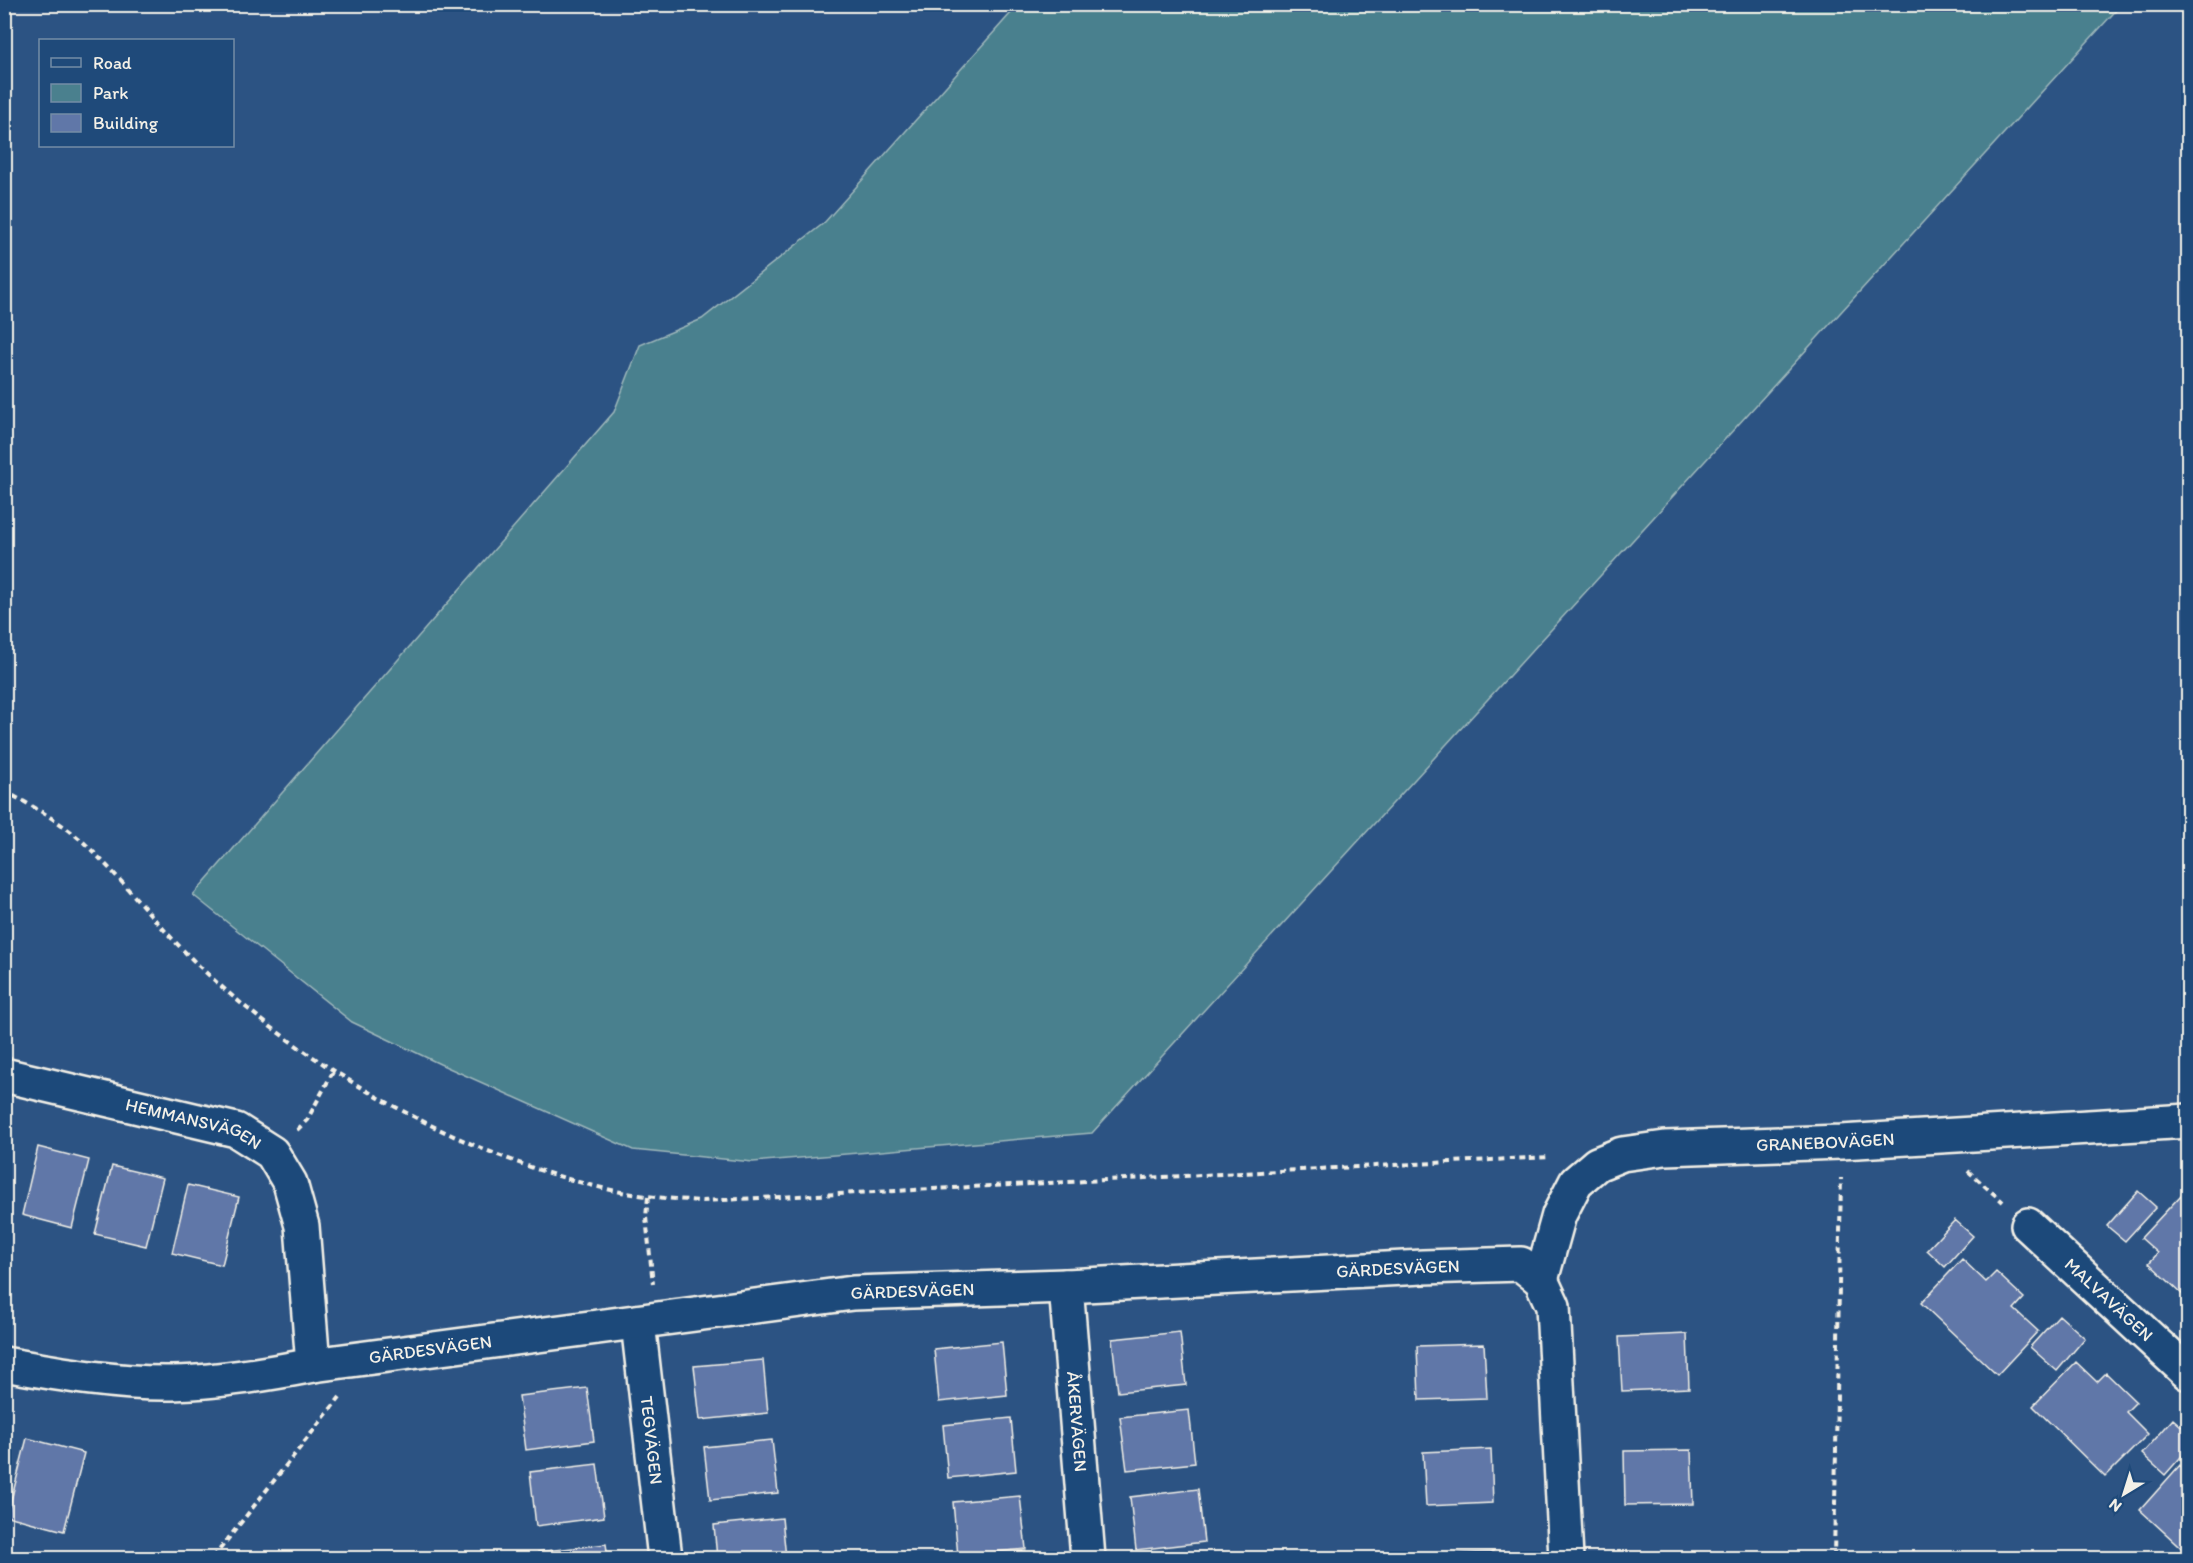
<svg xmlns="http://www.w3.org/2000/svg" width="2193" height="1563" font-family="Itim,sans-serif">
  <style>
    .green { fill: #4a808e; stroke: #9fb8bb; stroke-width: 1.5 }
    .building { fill: #6077a8; stroke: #f4f1e8; stroke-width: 1.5 }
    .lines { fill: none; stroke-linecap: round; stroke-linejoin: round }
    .street-casing { stroke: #f4f1e8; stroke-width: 38 }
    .path { stroke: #f4f1e8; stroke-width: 4; stroke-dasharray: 6 4.5; stroke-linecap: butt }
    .street { stroke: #1f4a7a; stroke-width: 33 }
    .labels { text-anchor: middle; stroke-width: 6; stroke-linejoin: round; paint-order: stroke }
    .street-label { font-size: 18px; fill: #f4f1e8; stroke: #1f4a7a }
  </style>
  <rect width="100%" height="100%" fill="#2c5383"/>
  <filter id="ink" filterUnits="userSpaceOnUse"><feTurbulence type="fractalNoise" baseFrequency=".0167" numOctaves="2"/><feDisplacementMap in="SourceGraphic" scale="12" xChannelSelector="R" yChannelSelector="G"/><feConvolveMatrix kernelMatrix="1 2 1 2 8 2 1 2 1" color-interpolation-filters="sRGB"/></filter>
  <g filter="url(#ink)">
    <path class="green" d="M1019 4 2121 5 1092 1133 753 1162 633 1150 440 1064 352 1022 193 895 614 412 640 345 702 319 824 223Z"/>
    <path class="building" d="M4 1140 11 1141 4 1167Z
      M38 1147 89 1160 72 1228 22 1215Z
      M112 1166 163 1178 146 1246 95 1234Z
      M188 1185 239 1197 222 1265 172 1253Z
      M2138 1191 2156 1207 2125 1241 2107 1226Z
      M2184 1192 2188 1197V1292L2184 1296 2149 1263 2158 1253 2141 1238Z
      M1955 1220 1973 1236 1945 1267 1927 1250Z
      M1962 1259 1986 1282 1996 1272 2024 1298 2014 1309 2038 1331 1997 1375 1921 1303Z
      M2059 1315 2085 1338 2057 1371 2030 1347Z
      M1180 1332 1186 1385 1118 1392 1112 1339Z
      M1687 1334 1689 1388 1622 1391 1619 1337Z
      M1002 1342 1007 1395 939 1402 934 1349Z
      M1484 1344 1487 1398 1419 1400 1417 1346Z
      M763 1360 768 1413 700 1420 694 1366Z
      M2076 1362 2097 1382 2106 1373 2136 1402 2126 1412 2148 1434 2105 1477 2033 1406Z
      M587 1388 594 1441 526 1450 519 1396Z
      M1189 1410 1195 1463 1127 1470 1120 1417Z
      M1011 1418 1016 1471 948 1478 943 1425Z
      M2173 1419 2188 1432V1449L2165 1475 2142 1454Z
      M27 1438 84 1453 64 1531 7 1516Z
      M772 1440 778 1493 710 1500 704 1447Z
      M1491 1449 1493 1503 1426 1506 1423 1452Z
      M1691 1450 1693 1504 1625 1505 1624 1451Z
      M597 1464 604 1517 536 1526 530 1472Z
      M2180 1465 2188 1472V1554L2140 1510Z
      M1198 1489 1204 1542 1136 1550 1130 1497Z
      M1020 1496 1026 1549 958 1556 953 1502Z
      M782 1518 786 1558H717L714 1525Z
      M606 1544 608 1558H539L538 1552Z
      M1493 1552V1558H1426V1555Z
      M1695 1553 1696 1558H1628Z"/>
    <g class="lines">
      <g class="street-casing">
        <g id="street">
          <path id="s1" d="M4 1075 236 1130 272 1153 290 1183 302 1226 313 1365"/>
          <path id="s2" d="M2028 1225 2188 1373"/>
          <path id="s3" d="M1541 1280 1559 1215 1576 1182 1597 1164 1622 1154 1665 1148 1841 1142 2188 1121"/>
          <path id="s4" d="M1066 1286 1088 1558"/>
          <path id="s5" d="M638 1323 665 1558"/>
          <path id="s6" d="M4 1364C60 1374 116 1384 173 1383 220 1382 267 1374 313 1365L853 1293 1066 1286 1423 1267 1521 1264 1541 1280 1553 1306 1566 1558"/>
        </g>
      </g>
      <path class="path" d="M4 791C31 805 58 820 81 840 121 877 153 921 192 959 300 1066 471 1162 621 1192 647 1197 674 1199 702 1201L1549 1157
        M297 1130 307 1120 334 1070
        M1968 1171 2003 1202
        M648 1197 646 1217 653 1284
        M213 1558 340 1397
        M1834 1558 1841 1178"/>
      <use href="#street" class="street"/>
    </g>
  </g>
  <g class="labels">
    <g class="street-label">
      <text dy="6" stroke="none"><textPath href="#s1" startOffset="196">HEMMANSVÄGEN</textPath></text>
      <text dy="6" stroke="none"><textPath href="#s3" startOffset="363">GRANEBOVÄGEN</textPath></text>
      <text dy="6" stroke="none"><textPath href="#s6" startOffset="1402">GÄRDESVÄGEN</textPath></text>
      <text dy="6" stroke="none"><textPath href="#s6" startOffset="916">GÄRDESVÄGEN</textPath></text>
      <text dy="6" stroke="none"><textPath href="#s2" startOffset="110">MALVAVÄGEN</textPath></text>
      <text dy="6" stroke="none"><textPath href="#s6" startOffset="430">GÄRDESVÄGEN</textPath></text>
      <text dy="6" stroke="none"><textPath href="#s4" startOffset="136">ÅKERVÄGEN</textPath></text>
      <text dy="6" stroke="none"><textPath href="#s5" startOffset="118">TEGVÄGEN</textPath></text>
    </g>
  </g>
  <rect width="2193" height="1563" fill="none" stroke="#1f4a7a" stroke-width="24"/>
  <rect x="12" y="12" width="2169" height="1539" fill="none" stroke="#f4f1e8" stroke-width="2" filter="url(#ink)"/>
  <rect x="39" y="39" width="195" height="108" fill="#1f4a7a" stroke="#748da6" stroke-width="1.5"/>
  <rect x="51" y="58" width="30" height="9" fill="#1f4a7a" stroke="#748da6" stroke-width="1.5"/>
  <text x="93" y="69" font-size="18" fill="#f4f1e8">Road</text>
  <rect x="51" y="84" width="30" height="18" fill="#4a808e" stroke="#748da6" stroke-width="1.5"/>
  <text x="93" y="99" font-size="18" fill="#f4f1e8">Park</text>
  <rect x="51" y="114" width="30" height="18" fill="#6077a8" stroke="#748da6" stroke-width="1.5"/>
  <text x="93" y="129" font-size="18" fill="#f4f1e8">Building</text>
  <g transform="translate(2124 1494) rotate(218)" stroke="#1f4a7a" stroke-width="4.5" paint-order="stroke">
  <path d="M0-4.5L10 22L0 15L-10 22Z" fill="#f4f1e8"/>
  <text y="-9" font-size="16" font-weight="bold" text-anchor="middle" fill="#f4f1e8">N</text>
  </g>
</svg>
